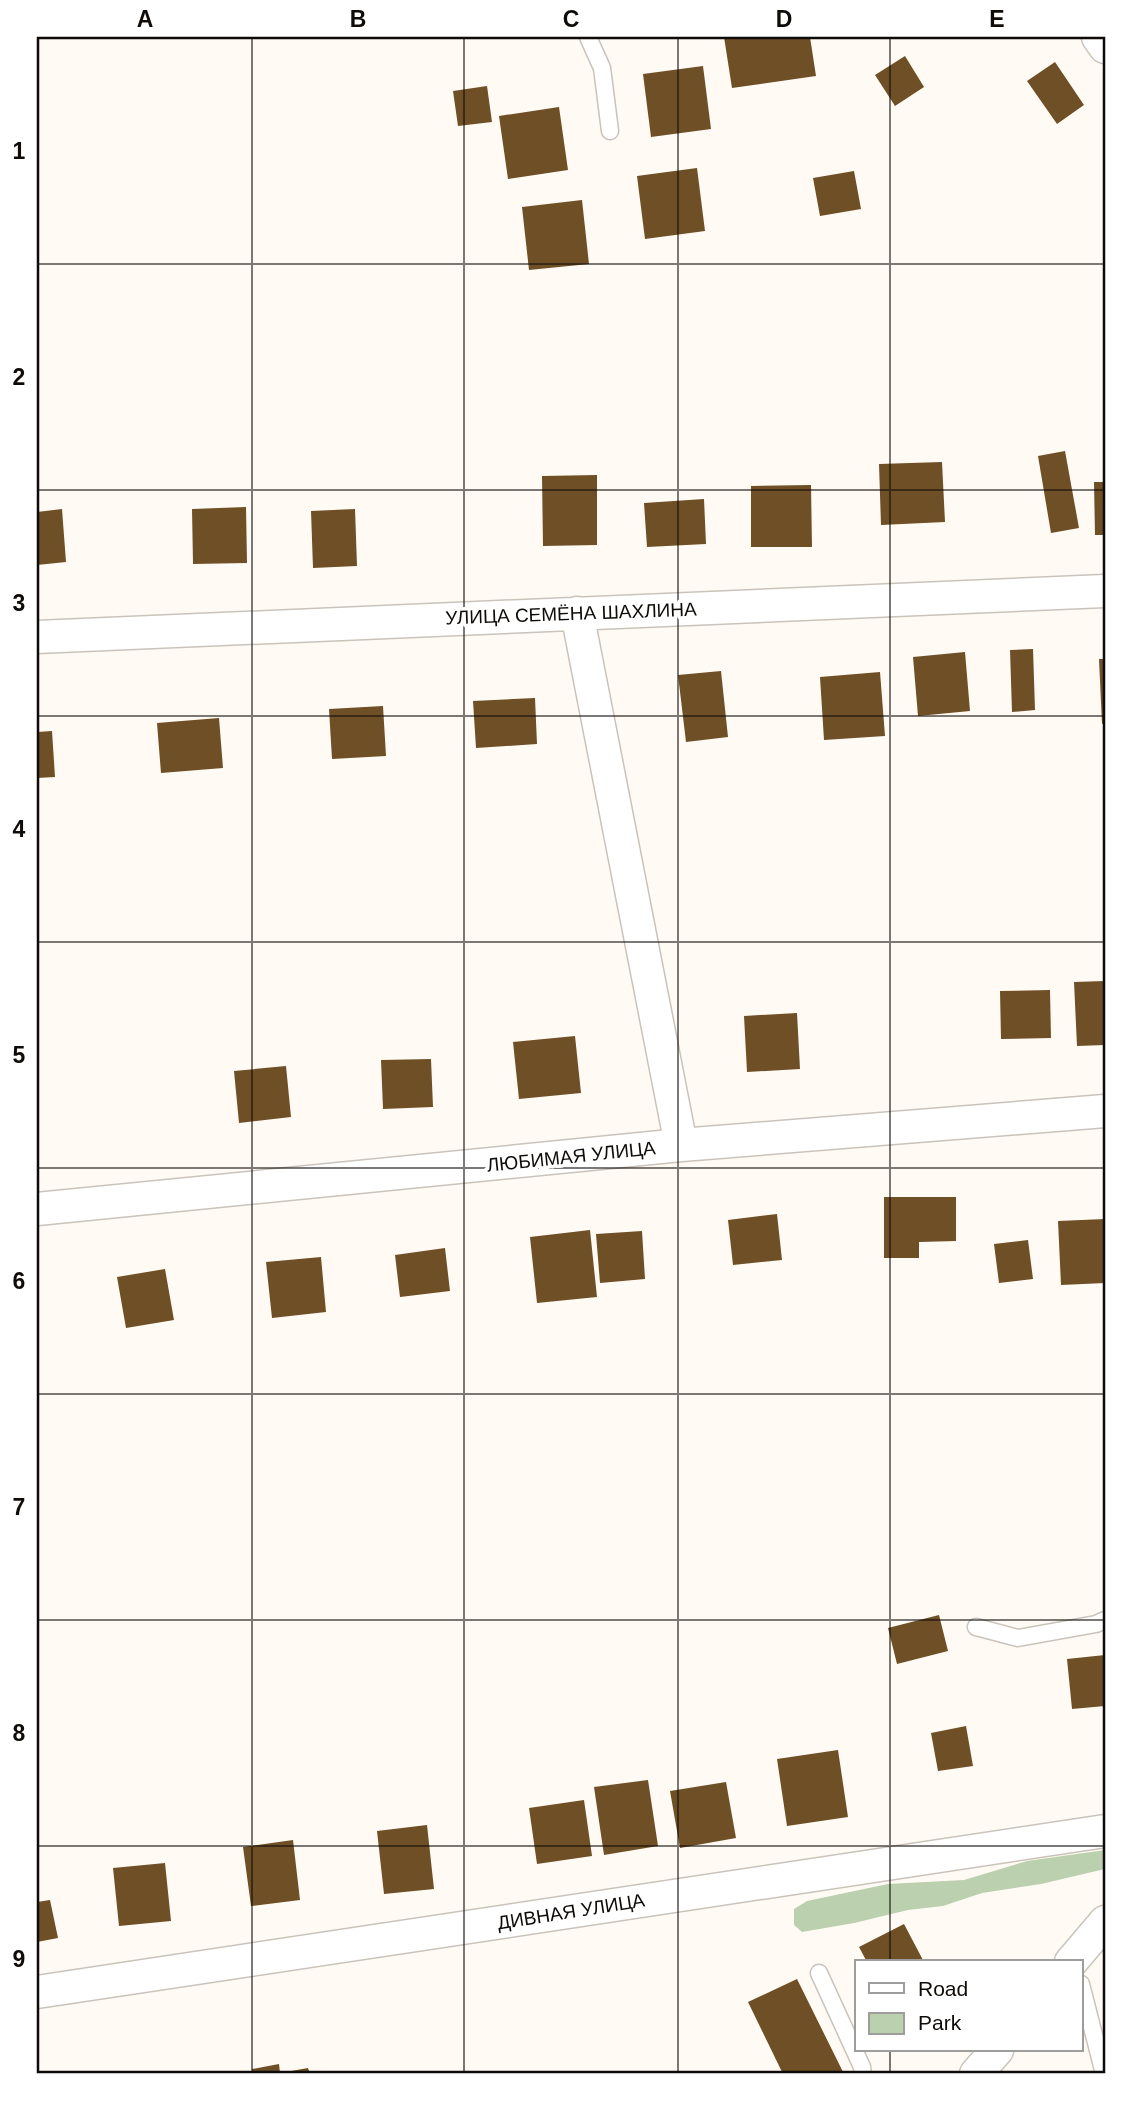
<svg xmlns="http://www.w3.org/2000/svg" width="1142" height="2111" font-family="Arial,sans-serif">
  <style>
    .green { fill: #bbd0ae }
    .building { fill: #6f4f25 }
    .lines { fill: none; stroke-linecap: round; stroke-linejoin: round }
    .lane-casing { stroke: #cac3ba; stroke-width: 19 }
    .street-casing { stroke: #cac3ba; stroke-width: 35 }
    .lane { stroke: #fff; stroke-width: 16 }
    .street { stroke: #fff; stroke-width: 32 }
    .grid { fill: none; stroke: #0e0b08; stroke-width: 2; stroke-opacity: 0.55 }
    .labels { text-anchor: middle; stroke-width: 7; stroke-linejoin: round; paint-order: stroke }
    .street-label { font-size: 19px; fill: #0e0b08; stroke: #fff }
    .neatline { fill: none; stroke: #0e0b08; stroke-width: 2.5 }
    .grid-label { font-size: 23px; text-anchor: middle; font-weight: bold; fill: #0e0b08 }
  </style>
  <rect width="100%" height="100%" fill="#fffaf4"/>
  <path class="green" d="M1105 1850V1869L1041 1884 982 1893 943 1906 908 1910 854 1923 802 1932 794 1925V1909L807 1901 888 1884 964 1880 1027 1861Z"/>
  <path class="building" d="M724 37H810L816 76 732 88Z
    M905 56 924 87 895 106 875 75Z
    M1055 62 1084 105 1057 124 1027 81Z
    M703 66 711 129 651 137 643 74Z
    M487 86 492 122 458 126 453 91Z
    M559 107 568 170 508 179 499 116Z
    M697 168 705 231 645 239 637 176Z
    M854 171 861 209 820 216 813 178Z
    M582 200 589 264 529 270 522 207Z
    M1065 451 1079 528 1051 533 1038 456Z
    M942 462 945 522 881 525 879 464Z
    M597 475V545L543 546 542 476Z
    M1094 482H1105V535H1095Z
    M811 485 812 547H751V486Z
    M704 499 706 544 647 547 644 503Z
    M246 507 247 563 193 564 192 509Z
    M62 509 66 562 37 565V512Z
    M355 509 357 566 313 568 311 511Z
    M1033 649 1035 710 1012 712 1010 650Z
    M965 652 970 711 918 716 913 657Z
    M1099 659H1105V723L1102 724Z
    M721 671 728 737 686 742 678 675Z
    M880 672 885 736 824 740 820 677Z
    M535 698 537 744 476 748 473 701Z
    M383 706 386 756 332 759 329 709Z
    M219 718 223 768 161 773 157 723Z
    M52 731 55 777 37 778V732Z
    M1105 981V1045L1077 1046 1074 982Z
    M1050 990 1051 1038 1001 1039 1000 991Z
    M797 1013 800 1069 747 1072 744 1016Z
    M575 1036 581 1093 519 1099 513 1042Z
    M431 1059 433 1107 383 1109 381 1060Z
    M286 1066 291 1117 239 1123 234 1071Z
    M884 1197H956V1241L919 1242V1258H884Z
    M777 1214 782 1260 733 1265 728 1220Z
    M1105 1219V1283L1061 1285 1058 1221Z
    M590 1230 597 1297 537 1303 530 1237Z
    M642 1231 645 1279 600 1283 596 1234Z
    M1028 1240 1033 1279 999 1283 994 1244Z
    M445 1248 450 1291 400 1297 395 1255Z
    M321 1257 326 1312 272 1318 266 1262Z
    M165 1269 174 1320 126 1328 117 1277Z
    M939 1615 948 1651 897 1664 888 1628Z
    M1105 1655V1706L1072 1709 1067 1659Z
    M966 1726 973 1766 938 1771 931 1733Z
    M838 1750 848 1817 787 1826 777 1759Z
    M648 1780 658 1846 604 1855 594 1787Z
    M726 1782 736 1838 680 1848 670 1791Z
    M584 1800 592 1856 537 1864 529 1808Z
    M427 1825 434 1889 384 1894 377 1831Z
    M293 1840 300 1900 251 1906 243 1847Z
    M165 1863 171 1921 119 1926 113 1868Z
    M50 1900 58 1938 37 1942V1902Z
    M904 1924 924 1962H867L859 1947Z
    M797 1979 844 2074H783L748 2002Z
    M279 2064 280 2073 308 2068 310 2074H253L252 2069Z"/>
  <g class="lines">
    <g class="lane-casing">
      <path id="lane" d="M588 37 602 68 610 131
        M976 1627 1018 1638 1096 1624 1105 1620
        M819 1973 862 2067 863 2074
        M1081 1984 1104 2074"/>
    </g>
    <g class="street-casing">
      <path id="street" d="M1098 37 1105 47
        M577 613 681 1145
        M37 637 1105 591
        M37 1209 681 1145 1105 1111
        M1071 1962 1105 1922
        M37 1992 1105 1831
        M976 2074 997 2050"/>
    </g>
    <use href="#lane" class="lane"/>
    <use href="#street" class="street"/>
  </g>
  <path class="grid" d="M252 37V2074M464 37V2074M678 37V2074M890 37V1962M37 264H1105M37 490H1105M37 716H1105M37 942H1105M37 1168H1105M37 1394H1105M37 1620H1105M37 1846H1105M890 2050V2074"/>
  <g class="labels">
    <g class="street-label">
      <text transform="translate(571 613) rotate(-2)" y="7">УЛИЦА СЕМЁНА ШАХЛИНА</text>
      <text transform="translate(571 1156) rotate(-6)" y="7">ЛЮБИМАЯ УЛИЦА</text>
      <text transform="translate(571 1911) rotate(-9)" y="7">ДИВНАЯ УЛИЦА</text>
    </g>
  </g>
  <rect width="1142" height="2111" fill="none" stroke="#ffffff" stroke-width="77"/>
  <rect x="855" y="1960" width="228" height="91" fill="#ffffff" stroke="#9f9d9c" stroke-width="2"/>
  <rect x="869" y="1983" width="35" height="10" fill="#ffffff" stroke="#9f9d9c" stroke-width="2"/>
  <text x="918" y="1996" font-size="21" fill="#0e0b08">Road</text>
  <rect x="869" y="2013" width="35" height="21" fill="#bbd0ae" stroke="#9f9d9c" stroke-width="2"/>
  <text x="918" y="2030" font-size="21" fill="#0e0b08">Park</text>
  <rect x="38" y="38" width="1066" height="2034" class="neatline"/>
  <g class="grid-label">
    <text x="145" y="27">A</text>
    <text x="358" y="27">B</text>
    <text x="571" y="27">C</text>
    <text x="784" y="27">D</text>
    <text x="997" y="27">E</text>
    <text x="19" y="159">1</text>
    <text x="19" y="385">2</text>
    <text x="19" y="611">3</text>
    <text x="19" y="837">4</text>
    <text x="19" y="1063">5</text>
    <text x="19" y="1289">6</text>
    <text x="19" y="1515">7</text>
    <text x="19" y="1741">8</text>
    <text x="19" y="1967">9</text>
  </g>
</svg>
